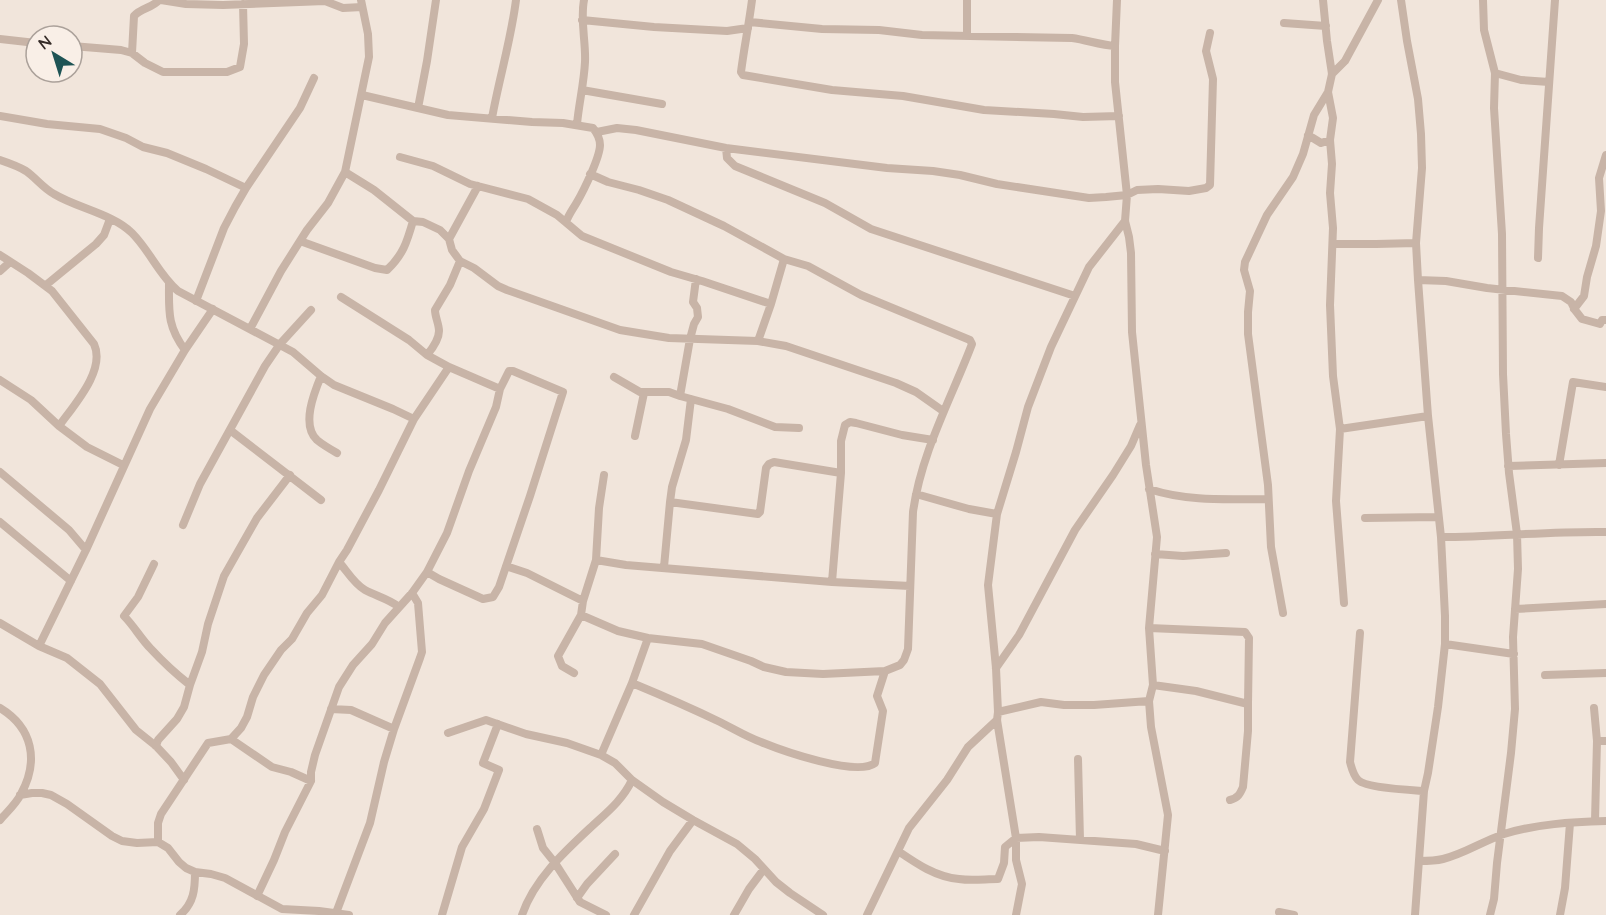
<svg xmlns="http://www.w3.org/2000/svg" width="1606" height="915" font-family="Quicksand,sans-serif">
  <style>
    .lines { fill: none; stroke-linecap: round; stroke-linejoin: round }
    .minor { stroke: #c8b4a7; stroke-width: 8 }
  </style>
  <rect width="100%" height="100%" fill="#f1e5db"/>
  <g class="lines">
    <path class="minor" d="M161 0 186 4 223 5 325 1 343 8 362 7
      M752 0C749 24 744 48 741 72L743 75 832 90 903 96 984 110 1054 114 1083 117 1119 116
      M1117 0 1115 46V82L1127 195 1125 221 1129 237 1131 253 1132 332 1146 465 1157 537 1149 628 1153 685 1149 701 1151 727 1168 815 1158 915
      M1323 0 1327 41 1332 74 1328 92 1333 118 1330 140 1332 164 1330 193 1333 228 1330 305 1333 376 1340 429 1336 501 1344 603
      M1401 0 1407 41 1418 99 1421 134 1422 168 1416 243 1418 280 1428 416 1441 537 1445 616V644L1438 707 1428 773 1424 791 1415 915
      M1483 0 1484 30 1495 73 1494 108 1502 234 1503 374 1506 434 1509 473 1517 534 1518 569 1513 637 1515 709 1511 753 1497 863 1494 899 1490 915
      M582 20 654 27 727 31 748 28
      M750 22 822 29 879 30 922 35 1072 38C1087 40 1100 45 1115 46
      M1284 23 1326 26
      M967 35V0
      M0 39 36 43
      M72 46 121 50 132 53 145 63 163 72H227L240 67 244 44 243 4
      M132 53 134 16C141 8 152 8 159 0
      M1495 73 1521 80 1549 82
      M1332 74 1345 61 1378 0
      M582 90 662 104
      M362 95 448 115 532 122 563 123 593 128C597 133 600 138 600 145 600 157 584 190 577 202 573 209 569 214 566 222
      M418 108 427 61 436 0
      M0 116 47 124 100 129 126 138 143 147 167 153 206 169 246 188
      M492 118C499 79 511 40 516 0
      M577 124C579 103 584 83 585 62 586 42 580 20 584 0
      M597 132 617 128 636 130 726 148 887 168 933 171 960 175 997 184 1089 198 1106 197 1127 195 1137 190 1158 189 1189 191 1206 188 1210 185 1213 79 1206 51 1210 33
      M1308 135 1321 143 1330 140
      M726 148 727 158 735 166 825 203 871 229 1075 296
      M400 157 433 166 470 184 528 199 557 215 582 236 671 272 702 281 771 304
      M0 160C9 163 18 166 26 171 36 178 43 188 54 194 77 208 113 214 132 233 150 251 159 275 178 291L293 352 321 376 334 385 393 409 414 419
      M345 172 374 190 413 221 423 222 440 230 449 239 452 250 460 261 474 268 498 286 507 290 620 330 669 338 758 341 786 346 896 383 916 392 943 411
      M449 239 478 186
      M300 241 375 268 387 270C403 255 407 242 413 221
      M1333 244H1376L1416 243
      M0 255 28 273 52 291 94 344C106 370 74 405 59 426
      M1538 258 1539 228 1555 0
      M0 271 10 262
      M696 279 693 302 697 308 698 317 694 324 690 339 680 396 728 409 775 427 799 428
      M1418 280 1446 281 1487 288 1562 296 1571 302 1575 310 1582 319 1600 324 1602 320H1606
      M169 283C169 311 167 326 185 350
      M46 285 96 244 104 235 110 219
      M341 297 409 340 427 355 449 367 414 419 379 490 347 550 339 562C347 571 354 584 365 590 376 596 389 599 399 607
      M196 301 224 228 235 207 246 188 300 108 314 78
      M1574 309 1584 296 1587 277 1596 246 1601 211 1599 178 1606 155
      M250 329 281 271 307 230 328 203 345 172 369 57 368 34 361 0
      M758 341 771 304 784 259
      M427 355C432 349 439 340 439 331 439 324 435 317 435 310L450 285 460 261
      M449 367 500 389
      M321 376C314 393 301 425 317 440 323 445 330 449 337 453
      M614 377 640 392H669L680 396
      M0 380 31 400 59 426 87 447 123 465
      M1340 429 1428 416
      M230 430 321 500
      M635 436 644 393
      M1559 465 1573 382 1606 387
      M1508 466 1606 463
      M0 472 69 530 86 550
      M1149 489C1189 502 1227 499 1268 499
      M916 494 969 509 997 514
      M670 502 758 514 760 512 766 468 769 464 774 462 841 473
      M1365 518 1438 517
      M0 522 71 581
      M183 525 200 484 265 366 280 344 311 310
      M1441 537C1496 537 1551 531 1606 532
      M1155 554 1183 556 1226 553
      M596 560 626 565 832 582 841 473V441L845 425 850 422 856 423 902 435 933 440
      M154 564 138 597 124 616C134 626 141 639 151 649 163 662 176 674 190 685
      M506 566 527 573 583 601 581 615 618 631 648 638 702 644 751 661 764 667 786 672 823 674 885 671 900 665 904 660 908 649 913 512C921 453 951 399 972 344L970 340 861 295 808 266 784 259 724 226 668 200 639 190 608 182 590 174
      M664 567 670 502 672 487 686 440 691 399
      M832 582 910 586
      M583 601 596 560 599 508 604 475
      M1515 609 1606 604
      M1283 613 1271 547 1268 485 1248 334V312L1250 291 1244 270 1245 262 1267 215 1293 177 1303 154 1314 115 1328 92
      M0 623 39 646 67 658 100 684 136 730 156 746 171 762 184 780
      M1149 628 1245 632 1249 638 1248 704
      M1360 633 1350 762C1352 769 1353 775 1358 780 1366 788 1410 790 1424 791
      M1445 644 1514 654
      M39 646 86 550 150 409 185 350 213 309
      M996 668 1019 635 1075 530 1113 475 1131 446 1140 425
      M574 673 562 666 558 656 581 615
      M1545 675 1606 673
      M632 683C661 695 691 708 720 722 734 729 747 737 761 742 783 751 857 777 875 763L883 711 877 696 885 671
      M1153 685 1196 691 1248 704V731L1243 787C1240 794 1238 798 1230 800
      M0 708C33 728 39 761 21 794 16 804 7 812 0 820
      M1594 708 1597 741 1595 821
      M331 709 351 710 394 729
      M998 712 1041 702 1064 705H1094L1149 701
      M448 733 486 720 526 734 567 743 601 755 615 763 632 780 663 802 693 820 737 844 755 859 776 882 790 893 823 915
      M231 739 241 728 247 717 253 697 264 675 281 650 292 639 307 613 322 595 339 562
      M1597 741H1606
      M156 746 158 740 177 719 184 707 190 685 202 652 208 624 224 576 257 518 290 475
      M601 755 632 683 648 638
      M1078 759 1080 840
      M20 795 32 793H42L51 795 67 804 112 836 122 841 137 843 158 842 168 848 179 862 186 868 195 872 211 874 225 878 282 909 319 911 349 915
      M537 829 543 848 555 863 580 902 606 915
      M158 842V823L161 814 208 743 231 739 272 767 291 772 311 781
      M898 851C917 864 936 877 959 879 972 881 985 879 998 879L1004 863 1005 847 1016 838 1039 837 1136 844 1165 851
      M1419 861C1427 861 1435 861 1443 859 1464 854 1483 841 1504 834 1536 824 1572 822 1606 821
      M257 896 274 860 285 832 311 781V772L315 755 339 687 353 665 372 644 385 623 412 593 427 572 447 533 469 471 496 407 500 389 509 371H513L563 392 530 496 499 587 493 597 483 599 439 579 427 572
      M577 898 587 884 615 854
      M1279 912 1294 915
      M336 913 370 823 384 762 394 729 420 658 422 652 418 603 412 593
      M180 915C194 903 195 889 195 872
      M442 915 462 847 484 809 499 770 483 763 498 724
      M522 915C534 880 563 853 590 828 606 813 622 801 632 780
      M634 915 670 851 693 820
      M734 915 749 889 764 869
      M867 915 909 828 947 780 968 747 997 720
      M1016 915 1022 884 1016 860V838L997 720 998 712 996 668 988 585 997 514 1016 452 1028 407 1051 347 1089 267 1125 221
      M1560 915 1565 888 1570 823"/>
  </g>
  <g transform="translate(54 54) rotate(322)"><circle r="28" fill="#f9efe7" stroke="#aba19a" stroke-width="1.5"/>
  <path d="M0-4.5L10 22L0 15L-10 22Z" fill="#1e5455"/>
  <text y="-9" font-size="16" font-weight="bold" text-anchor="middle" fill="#352b27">N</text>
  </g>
</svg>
